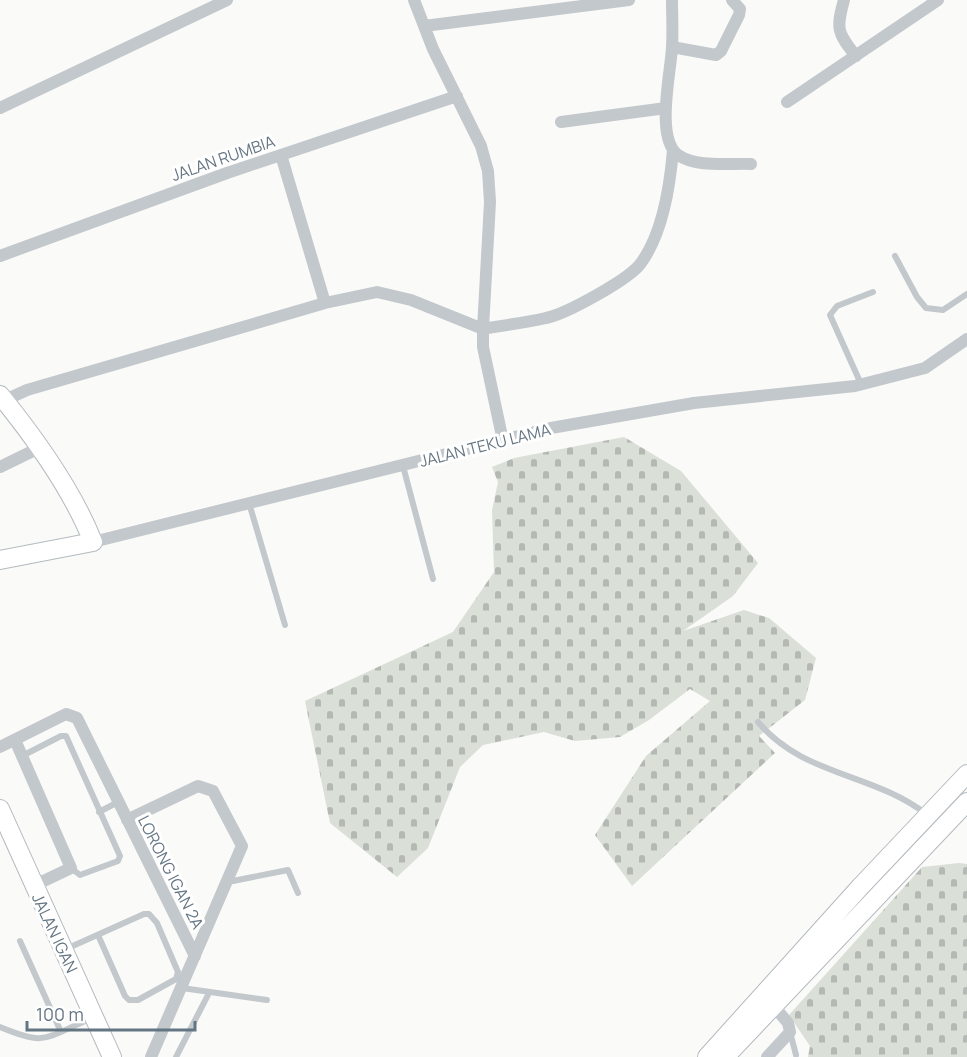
<svg xmlns="http://www.w3.org/2000/svg" width="967" height="1057" font-family="Manrope,sans-serif">
  <style>
    .cemetery { fill: url(#cemetery-stones) }
    .lines { fill: none; stroke-linecap: round; stroke-linejoin: round }
    .secondary-casing { stroke: #b3babf; stroke-width: 20 }
    .lane { stroke: #c3c8cc; stroke-width: 6 }
    .street { stroke: #c3c8cc; stroke-width: 12 }
    .secondary { stroke: #fff; stroke-width: 18 }
    .labels { text-anchor: middle; stroke-width: 6; stroke-linejoin: round; paint-order: stroke }
    .street-label { font-size: 16px; fill: #657683; stroke: #fff }
  </style>
  <defs>
    <pattern id="cemetery-stones" width="16" height="16" patternUnits="userSpaceOnUse" patternTransform="scale(1.5)"><rect width="16" height="16" fill="#dadfd7"/><path d="M2 7V4a2 2 0 0 1 4 0v3zM10 15v-3a2 2 0 0 1 4 0v3z" fill="#b4b9b4"/></pattern>
  </defs>
  <rect width="100%" height="100%" fill="#fafaf8"/>
  <path class="cemetery" d="M624 437 681 471 758 563 733 596 683 631 744 610 769 618 816 658 805 700 759 736 775 753 632 886 595 835 646 756 710 701 690 689 649 720 620 737 575 741 544 732 483 745 460 767 428 848 397 877 330 823 305 701 453 632 494 572 492 510 498 482 492 467 514 458Z
    M959 863 967 864V1057H808L810 1046 789 1015 922 867Z"/>
  <g class="lines">
    <g class="secondary-casing">
      <path id="secondary" d="M0 395C35 438 72 489 93 542L0 560
        M0 809 112 1057
        M707 1057 861 886 967 774
        M725 1057 967 802"/>
    </g>
    <path class="lane" d="M895 256 917 297 926 308 943 310 967 294
      M861 384 830 315 837 306 873 292
      M403 466 433 579
      M249 503 285 625
      M758 722C803 776 873 773 926 814
      M22 756 61 736H66L120 856 118 861 80 875 71 868
      M99 812 118 802
      M228 882 288 870 298 893
      M20 941 61 1032
      M66 949 144 914H149L157 923 178 972 176 979 138 1000H129L125 996 98 935
      M182 988 267 1000
      M0 1027C44 1045 42 1040 85 1021
      M790 1032 796 1055
      M176 1057 209 993"/>
    <path class="street" d="M414 0 433 49 481 146 488 171 490 202 483 329C504 325 526 323 546 318 566 314 630 279 641 263 663 233 670 186 673 150
      M672 0C672 15 673 31 672 47 671 72 655 138 678 155 697 168 729 163 751 164
      M844 0C836 28 837 33 856 56
      M424 26 629 0
      M672 47 716 55 721 51 739 15 740 9 732 0
      M787 102 938 0
      M0 108 227 0
      M561 122 666 108
      M281 155 325 303
      M0 256 227 173 457 96
      M5 400 27 390 325 303 377 292 411 300 483 329V347L503 441
      M0 467 39 448
      M93 542 551 428 694 403 855 386 925 368 967 339
      M15 740 71 868 33 886
      M0 747 66 714 77 718 195 956
      M127 820 198 786 213 791 242 846 151 1057
      M767 1057 790 1032 788 1023 773 1005"/>
    <use href="#secondary" class="secondary"/>
  </g>
  <g class="labels">
    <g class="street-label">
      <text transform="translate(223 158) rotate(-19)" y="6">JALAN RUMBIA</text>
      <text transform="translate(485 445) rotate(-14)" y="6">JALAN TEKU LAMA</text>
      <text transform="translate(171 872) rotate(63)" y="6">LORONG IGAN 2A</text>
      <text transform="translate(55 933) rotate(65)" y="6">JALAN IGAN</text>
    </g>
  </g>
  <path d="M27 1021v9h168v-9" fill="none" stroke="#657683" stroke-width="3"/>
  <text x="36" y="1021" font-size="18" fill="#657683" stroke="#ffffff" stroke-width="4.5" paint-order="stroke">100 m</text>
</svg>
